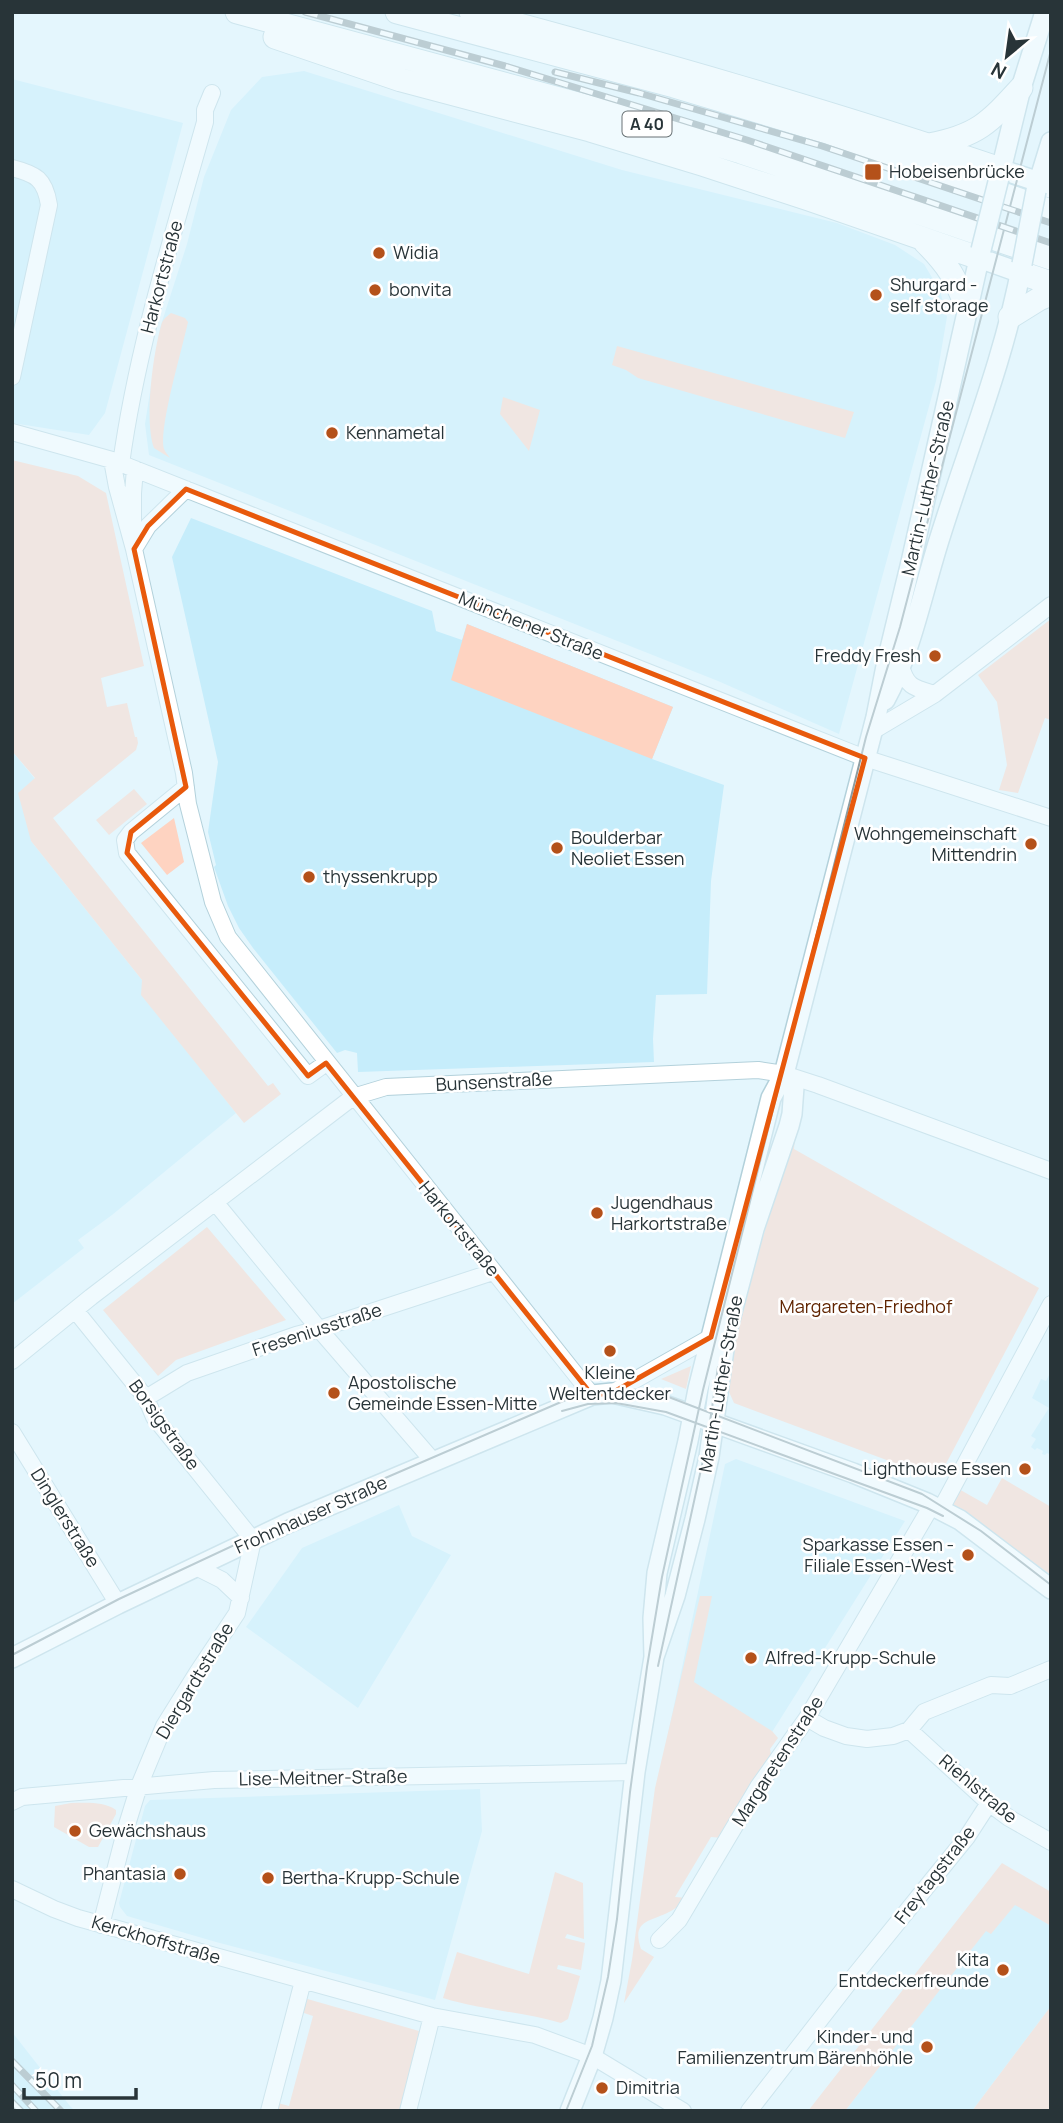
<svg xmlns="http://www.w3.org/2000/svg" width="1063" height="2123" font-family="Manrope,sans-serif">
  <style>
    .built { fill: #c6edfb }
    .green { fill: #fed3c1 }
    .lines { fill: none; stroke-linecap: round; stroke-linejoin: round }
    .minor-casing { stroke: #b3d1db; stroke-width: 18 }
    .major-casing { stroke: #b3d1db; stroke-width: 22 }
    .highway-casing { stroke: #b3d1db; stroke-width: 25 }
    .minor { stroke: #fff; stroke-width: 16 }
    .major { stroke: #fff; stroke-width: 19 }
    .highway { stroke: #fff; stroke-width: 23 }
    .tram { stroke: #8c9ca1; stroke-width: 2 }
    .rail-casing { stroke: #8c9ca1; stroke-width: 7 }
    .rail { stroke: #fff; stroke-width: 4.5; stroke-dasharray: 13; stroke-linecap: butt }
    .major-bridge-casing { stroke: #b3d1db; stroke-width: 22; stroke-linecap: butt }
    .major-bridge { stroke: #fff; stroke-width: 19 }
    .marked { fill: none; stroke: #e8590c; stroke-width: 5; stroke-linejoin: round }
    .poi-dot { fill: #b4511a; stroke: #fff; stroke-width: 2.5 }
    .labels { text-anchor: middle; stroke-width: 5; stroke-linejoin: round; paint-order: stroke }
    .shield { fill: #fff; stroke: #687174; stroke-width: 2 }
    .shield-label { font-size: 16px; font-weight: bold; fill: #283438 }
    .poi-label { font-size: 18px; fill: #283438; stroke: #fff; text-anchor: start }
    .street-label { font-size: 18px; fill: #283438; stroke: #fff }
    .park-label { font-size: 18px; fill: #602401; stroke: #fff }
  </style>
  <rect width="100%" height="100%" fill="#e4f6fd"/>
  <path class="built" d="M304 71 622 170 837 223 895 245 924 264 940 291 947 317 936 381 839 734 718 681 149 455 145 424 160 328 187 244 204 177 231 110 262 77Z
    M12 79 183 123 105 413 89 435 12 423Z
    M191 518 432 611 436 631 462 640 467 624 673 707 652 759 724 785 711 881 707 994 656 995 653 1039 654 1062 358 1072 357 1053 345 1050 337 1053 253 948 239 928 228 906 214 867 216 865 208 832 218 762 172 557Z
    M12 751 35 779 31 841 142 980V995L236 1113 112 1215 78 1240 84 1248 12 1304Z
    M1051 1371V1455L1047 1453 1045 1455 1042 1454 1043 1451 1037 1448 1035 1450 1031 1447 1036 1439 1031 1436 1049 1408 1032 1398 1041 1379 1046 1381Z
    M736 1459 905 1521 733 1794 657 1786 725 1464Z
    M399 1505 412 1536 451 1555 358 1708 246 1627 302 1548Z
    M480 1789 482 1831 435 2000 216 1942 127 1916 120 1907 119 1903 145 1806 150 1800Z
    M1015 1904 1051 1926V2006L972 2111H845L986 1930 991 1933Z
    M12 2032 70 2106 75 2111H12Z"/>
  <path class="green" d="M171 313 185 318 188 322C183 346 158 430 164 449 165 452 168 455 170 458L154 448C144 421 153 354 161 326 162 320 166 317 171 313Z
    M617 346 854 412 845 438 638 378 626 370 612 365Z
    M503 397 540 410 529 451 500 414Z
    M12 460 78 476 106 493 144 666 101 678 107 707 127 703 135 737H137L138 743 136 750 53 818 268 1086 273 1083 281 1094 244 1123 141 995 142 980 31 841 18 793 35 778 12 751Z
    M1051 619V720L1045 718 1018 793 999 790 1007 765 997 702 978 675Z
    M467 624 673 707 652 759 451 680Z
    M134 789 147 804 109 835 96 820Z
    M174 818 184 862 167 875 141 843Z
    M795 1137 794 1149 1039 1288 940 1475 932 1477 734 1403 729 1392 733 1335 783 1171Z
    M207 1227 286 1320 176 1360 158 1376 103 1310Z
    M691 1366 686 1389 661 1379Z
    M1002 1478 1051 1507V1575L951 1503 957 1488 987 1505Z
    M700 1596H712L694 1682 772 1731 778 1738 770 1749 772 1760 723 1838 711 1837 675 1897 687 1898C681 1903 676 1909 669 1912 650 1922 631 1920 641 1949L654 1957 624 2003 632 1960 655 1788Z
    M71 1803C86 1803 103 1801 116 1810V1814L98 1847H89L54 1827 55 1806Z
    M1002 1863 1051 1892V1926L1015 1905 991 1934 986 1931 845 2111H808Z
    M555 1872 583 1883 584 1939 567 1934 565 1938 585 1943 581 1970 558 1965 557 1969 580 1976 568 2019 561 2023C523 2012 482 2010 443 1998L457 1952 529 1974Z
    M304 1998 419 2031 403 2111H276L278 2103 289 2106 313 2016 301 2012Z
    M1051 2006V2111H972Z"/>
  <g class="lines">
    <g class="minor-casing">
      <path id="minor" d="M12 168C36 174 45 179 49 205L12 377
        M12 432 112 460 865 758 1051 818
        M112 460 117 487 134 549 184 773 188 804 213 902 228 937 592 1395
        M121 464C137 347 173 235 205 122V110L212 93
        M133 525V493L135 469
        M134 549 148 526 186 489
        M901 666C907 688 915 688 935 694
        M871 732 935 694 1051 605
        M186 787 131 832 125 840 127 853 308 1076 326 1063
        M215 1202 319 1329 433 1461
        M75 1310 146 1398 154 1417 253 1540 237 1613 197 1673 164 1726 139 1786 126 1828 101 1925
        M12 1361 91 1297 353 1097 386 1087 758 1070 784 1074 818 1085 1051 1171
        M612 1393 711 1337
        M146 1398 187 1373 296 1335 319 1329 493 1272
        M12 1432 118 1604
        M941 1509 1051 1304
        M196 1567 222 1580 241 1598
        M807 1718 824 1728 846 1736 867 1739 893 1736 909 1730 924 1712 991 1685 1010 1686 1051 1669
        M909 1730 989 1803 1009 1818 1051 1842
        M12 1802 22 1797 214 1780 635 1772
        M12 1889 54 1909 78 1918 432 2016 535 2035 592 2056 683 2111
        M659 1940 679 1920 758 1787 807 1718 932 1505
        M269 2111 303 1981
        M408 2111 432 2016
        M749 2111 847 1985 967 1837 989 1803"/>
    </g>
    <g class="major-casing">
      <path id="major" d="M1000 169 1039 182
        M999 178 1021 88 1045 12
        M1036 191 1051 142
        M979 258 1021 273
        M885 700C912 651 923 589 941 534 969 445 1005 357 1022 264
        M654 1657 653 1618 657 1573 688 1441 698 1389 771 1098 784 1074 876 717 887 661 911 562 981 250
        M12 1658 118 1604 288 1523 592 1395 612 1393 665 1405 853 1473 927 1503 960 1520 1051 1589
        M570 2111 592 2056 603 2018 611 1981 635 1772 654 1657 675 1596 695 1519 709 1457 726 1335 754 1229 789 1126 792 1114 794 1087 784 1074"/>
    </g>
    <g class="highway-casing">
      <path id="highway" d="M237 12 593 108 741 152 1051 258
        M397 12 674 86 827 132 1051 211
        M471 12C649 60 826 110 1000 169
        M275 37 401 80 590 130 702 164 809 199 979 258
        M929 145C977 136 989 123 1021 88
        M1039 182 1051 186
        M925 242C949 266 954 276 967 307
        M1021 273 1051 283
        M1010 317 1039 299 1051 294"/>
    </g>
    <use href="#minor" class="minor"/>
    <use href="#major" class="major"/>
    <use href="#highway" class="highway"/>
    <path class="tram" d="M562 1411 588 1404 616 1403 666 1412 927 1508 943 1516
      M12 1655 119 1599 288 1520 568 1399C604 1388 630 1385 666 1396L922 1494 981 1531 1051 1585
      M658 1666 707 1442 718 1367
      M566 2111 592 2046 608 1977 617 1919 630 1792 647 1667 662 1577 703 1390 866 737 900 627 1051 50"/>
    <g class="rail-casing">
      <path id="rail" d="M305 12 505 66 747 140 1051 243
        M555 72 639 93 822 146 1051 223
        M12 2061 61 2111
        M12 2085 36 2111
        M12 2102 21 2111"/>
    </g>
    <use href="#rail" class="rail"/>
    <g class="major-bridge-casing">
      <path id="major-bridge" d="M981 250 999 178
        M1022 264 1036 191"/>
    </g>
    <use href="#major-bridge" class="major-bridge"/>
  </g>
  <path d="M0 0H1063V2123H0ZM186 489 865 758 711 1337 612 1393 592 1395 326 1063 308 1076 127 853 131 832 186 787 134 549 148 526Z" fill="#e4f6fd" fill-opacity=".55" fill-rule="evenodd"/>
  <path class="marked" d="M186 489 865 758 711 1337 612 1393 592 1395 326 1063 308 1076 127 853 131 832 186 787 134 549 148 526Z"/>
  <g class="poi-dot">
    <rect x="864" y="163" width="18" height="18" rx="3.5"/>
    <circle cx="379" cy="253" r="7"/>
    <circle cx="375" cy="290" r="7"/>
    <circle cx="876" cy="295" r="7"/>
    <circle cx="332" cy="433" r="7"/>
    <circle cx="935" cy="656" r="7"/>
    <circle cx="1031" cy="844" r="7"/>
    <circle cx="557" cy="848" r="7"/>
    <circle cx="309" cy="877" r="7"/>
    <circle cx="597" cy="1213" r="7"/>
    <circle cx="610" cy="1351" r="7"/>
    <circle cx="334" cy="1393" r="7"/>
    <circle cx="1025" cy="1469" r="7"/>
    <circle cx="968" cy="1555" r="7"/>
    <circle cx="751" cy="1658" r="7"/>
    <circle cx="75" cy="1831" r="7"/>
    <circle cx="180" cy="1874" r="7"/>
    <circle cx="268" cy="1878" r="7"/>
    <circle cx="1003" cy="1970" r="7"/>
    <circle cx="927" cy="2047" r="7"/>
    <circle cx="602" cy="2088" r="7"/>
  </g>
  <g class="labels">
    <rect class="shield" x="622.5" y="111.5" width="49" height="25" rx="5"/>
    <g class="shield-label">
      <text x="647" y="130">A 40</text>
    </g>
    <g class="poi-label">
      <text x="889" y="178">Hobeisenbrücke</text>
      <text x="393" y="259">Widia</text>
      <text x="890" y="291">Shurgard -<tspan x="890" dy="21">self storage</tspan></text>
      <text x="389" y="296">bonvita</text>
      <text x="346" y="439">Kennametal</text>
      <text x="921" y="662" text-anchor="end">Freddy Fresh</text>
      <text x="1017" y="840" text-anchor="end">Wohngemeinschaft<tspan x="1017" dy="21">Mittendrin</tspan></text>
      <text x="571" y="844">Boulderbar<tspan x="571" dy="21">Neoliet Essen</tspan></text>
      <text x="323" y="883">thyssenkrupp</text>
      <text x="611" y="1209">Jugendhaus<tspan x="611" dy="21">Harkortstraße</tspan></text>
      <text x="610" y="1379" text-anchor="middle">Kleine<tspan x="610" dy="21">Weltentdecker</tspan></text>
      <text x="348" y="1389">Apostolische<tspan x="348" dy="21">Gemeinde Essen-Mitte</tspan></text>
      <text x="1011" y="1475" text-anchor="end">Lighthouse Essen</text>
      <text x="954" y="1551" text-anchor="end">Sparkasse Essen -<tspan x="954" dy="21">Filiale Essen-West</tspan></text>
      <text x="765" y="1664">Alfred-Krupp-Schule</text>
      <text x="89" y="1837">Gewächshaus</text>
      <text x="166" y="1880" text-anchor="end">Phantasia</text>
      <text x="282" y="1884">Bertha-Krupp-Schule</text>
      <text x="989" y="1966" text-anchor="end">Kita<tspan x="989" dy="21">Entdeckerfreunde</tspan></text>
      <text x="913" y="2043" text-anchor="end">Kinder- und<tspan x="913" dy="21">Familienzentrum Bärenhöhle</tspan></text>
      <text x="616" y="2094">Dimitria</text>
    </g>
    <g class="street-label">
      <text transform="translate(162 277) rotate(-75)" y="6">Harkortstraße</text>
      <text transform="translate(928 488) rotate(-77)" y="6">Martin-Luther-Straße</text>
      <text transform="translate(531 626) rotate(22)" y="6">Münchener Straße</text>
      <text transform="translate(494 1082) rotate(-3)" y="6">Bunsenstraße</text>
      <text transform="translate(459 1229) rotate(51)" y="6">Harkortstraße</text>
      <text transform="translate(317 1330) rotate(-18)" y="6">Freseniusstraße</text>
      <text transform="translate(721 1384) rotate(-80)" y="6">Martin-Luther-Straße</text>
      <text transform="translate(164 1425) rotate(54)" y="6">Borsigstraße</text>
      <text transform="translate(311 1515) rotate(-24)" y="6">Frohnhauser Straße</text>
      <text transform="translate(65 1518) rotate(58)" y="6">Dinglerstraße</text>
      <text transform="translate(195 1681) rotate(-59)" y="6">Diergardtstraße</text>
      <text transform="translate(778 1761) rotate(-57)" y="6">Margaretenstraße</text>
      <text transform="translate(323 1778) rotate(-1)" y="6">Lise-Meitner-Straße</text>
      <text transform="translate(978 1789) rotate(40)" y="6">Riehlstraße</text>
      <text transform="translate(935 1875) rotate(-52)" y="6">Freytagstraße</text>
      <text transform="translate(156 1940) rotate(16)" y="6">Kerckhoffstraße</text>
    </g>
    <g class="park-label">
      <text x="866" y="1313">Margareten-Friedhof</text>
    </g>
  </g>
  <rect width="1063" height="2123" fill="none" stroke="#283438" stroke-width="28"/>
  <g transform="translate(1007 56) rotate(209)" stroke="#ffffff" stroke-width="5" paint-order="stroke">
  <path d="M0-5L12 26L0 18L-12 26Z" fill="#283438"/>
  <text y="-10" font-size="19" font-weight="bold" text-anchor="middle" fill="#283438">N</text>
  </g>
  <path d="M24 2088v10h112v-10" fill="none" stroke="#283438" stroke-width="3.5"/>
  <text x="35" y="2088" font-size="21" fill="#283438" stroke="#ffffff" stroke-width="5" paint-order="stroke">50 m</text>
</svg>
